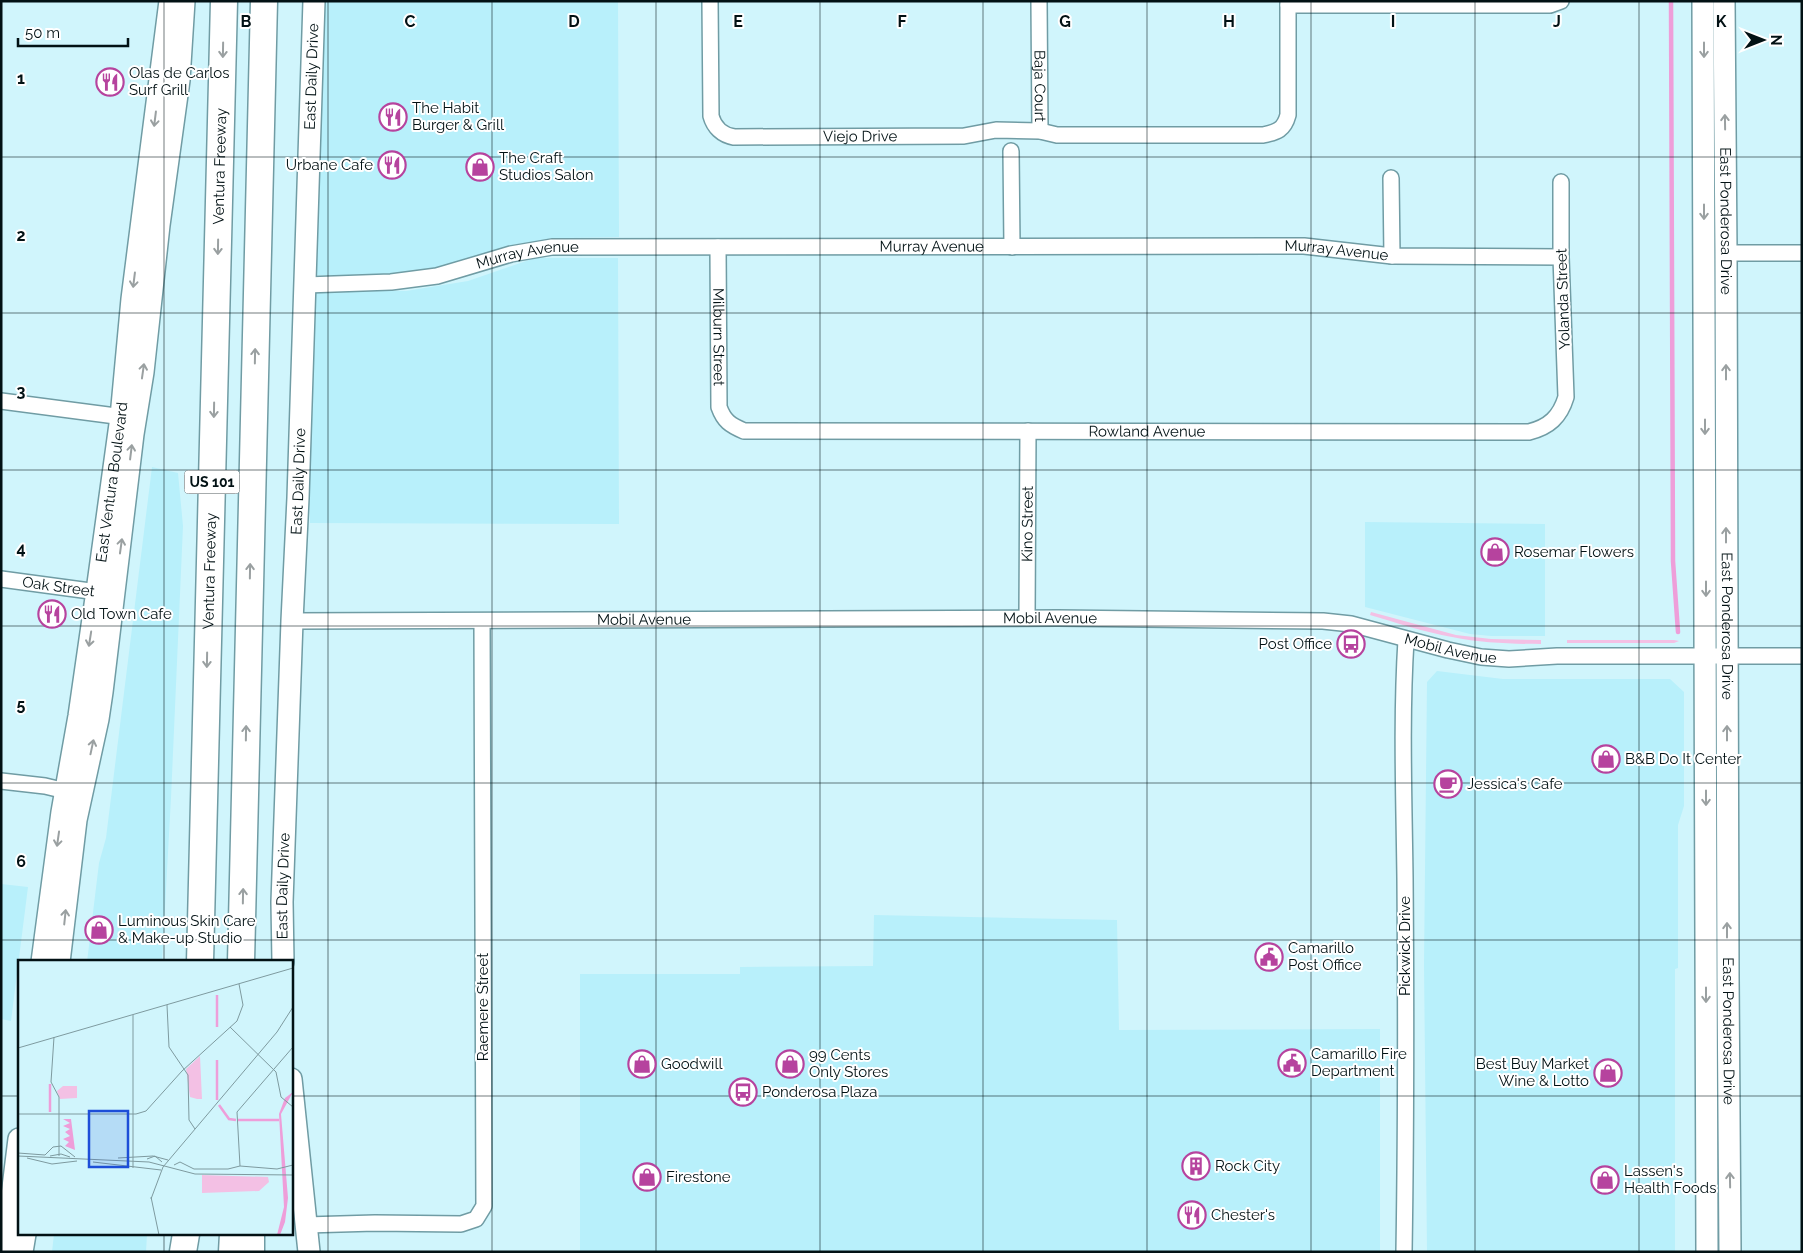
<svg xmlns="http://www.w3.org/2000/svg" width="1803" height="1253" font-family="Raleway,sans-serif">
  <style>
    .built { fill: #b8f0fb }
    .green { fill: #f3c0e4 }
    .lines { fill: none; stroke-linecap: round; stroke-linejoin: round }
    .stream { stroke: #ee9ed9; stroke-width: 4.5 }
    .minor-casing { stroke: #709ca4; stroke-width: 18 }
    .secondary-casing { stroke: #709ca4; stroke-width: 24 }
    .motorway-casing { stroke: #709ca4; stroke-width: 29 }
    .minor { stroke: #fff; stroke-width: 15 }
    .secondary { stroke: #fff; stroke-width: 21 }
    .motorway { stroke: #fff; stroke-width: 26 }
    .oneway { stroke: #9aa0a1 }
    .grid { fill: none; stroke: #021114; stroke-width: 1; stroke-opacity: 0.55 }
    .labels { text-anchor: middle; stroke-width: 4; stroke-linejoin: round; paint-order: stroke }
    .shield { fill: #fff; stroke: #4e585a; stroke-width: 1 }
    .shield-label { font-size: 14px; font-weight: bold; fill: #021114 }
    .poi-label { font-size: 15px; fill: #021114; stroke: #fff; text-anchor: start }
    .street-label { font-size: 15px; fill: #021114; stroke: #fff }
    .inset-river { fill: none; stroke: #ee9ed9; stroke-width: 2.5 }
    .inset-road { fill: none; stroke: #7e9a9f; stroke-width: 1 }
    .view { fill: #1d4ed8; fill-opacity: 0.15; stroke: #1d4ed8; stroke-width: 2.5 }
    .inset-edge { fill: none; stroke: #021114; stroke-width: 2.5 }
    .grid-label { font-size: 16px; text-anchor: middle; font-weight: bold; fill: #021114; stroke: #fff; stroke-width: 4; stroke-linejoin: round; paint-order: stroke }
  </style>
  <rect width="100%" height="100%" fill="#d0f5fc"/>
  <path class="built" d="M325 1H618L619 237 567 238 516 244 431 270 364 276 313 275Z
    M535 258H618L619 524 310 523 306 413 312 289 406 291 468 281Z
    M152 467 178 473 183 526 171 798 162 962H87L99 863 106 838Z
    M1365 522 1545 524V636H1491L1470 634 1365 607Z
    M1437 671 1503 679H1670L1684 692V806L1678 825V968L1675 969V1252H1427L1424 965 1427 682Z
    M1 884 28 887 11 1021 1 1019Z
    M874 915 1117 920 1119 1030 1380 1029V1252H580V974H740V967L873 966Z
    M54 1234H147L146 1252H52Z"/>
  <path class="green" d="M1371 612 1456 635 1491 639 1541 640V644C1511 644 1482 643 1452 637 1424 632 1397 623 1370 615Z
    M1567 640H1674L1679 641 1674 643H1567Z"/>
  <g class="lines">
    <path class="stream" d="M1671 1 1673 561 1678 632"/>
    <g class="minor-casing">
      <g id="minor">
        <path id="s1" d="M710 1 711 116C714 127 722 135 734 137L964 136 996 130 1040 131 1057 135H1263C1277 132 1284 130 1288 115V1"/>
        <path id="s2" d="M1039 1 1040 131"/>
        <path d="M1288 5H1550L1561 1"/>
        <path d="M1011 151 1012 247"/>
        <path d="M1391 178 1392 256"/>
        <path id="s3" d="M718 247 719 407C724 421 730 425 744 431L1529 432C1549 427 1560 417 1566 397L1561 257V182"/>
        <path d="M1726 253H1802"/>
        <path id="s4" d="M306 285 391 282 437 276 511 254 552 247 1304 246 1392 256 1561 257"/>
        <path d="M1 401 131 418"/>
        <path id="s5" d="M1 579 105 593"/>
        <path id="s6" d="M1027 618 1028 431"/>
        <path id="s7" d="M292 621 1058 618 1323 621 1351 624 1448 650 1481 657 1509 659 1557 656H1802"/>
        <path d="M1 781 45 786 74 793"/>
        <path d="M306 1225 375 1223 461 1224 476 1219 484 1206 482 621"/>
        <path d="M1404 1252C1406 1127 1406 1002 1405 878 1404 798 1401 719 1406 640"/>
      </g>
    </g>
    <g class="secondary-casing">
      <g id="secondary">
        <path d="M1703 1 1707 1252"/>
        <path id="s8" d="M1724 1 1726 253 1728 978 1730 1252"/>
        <path id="s9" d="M42 962 62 812 79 716 97 591 121 417 132 299 170 1"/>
        <path d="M59 962 76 820 98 719 102 692 133 434 143 372 159 225 179 80 184 1"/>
        <path id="s10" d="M283 962 282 902 292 621 298 498 314 1"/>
        <path d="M291 1079 309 1252"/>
        <path d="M5 1252 19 1139"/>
        <path d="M22 1252 25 1234"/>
      </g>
    </g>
    <g class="motorway-casing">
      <g id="motorway">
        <path id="s11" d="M200 962 224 1"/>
        <path d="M241 962 264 1"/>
        <path d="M251 1234V1252"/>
        <path d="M183 1252 186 1234"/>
        <path d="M232 1252 233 1234"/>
      </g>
    </g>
    <use href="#minor" class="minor"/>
    <use href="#secondary" class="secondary"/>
    <use href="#motorway" class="motorway"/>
  </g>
  <defs><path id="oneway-shaft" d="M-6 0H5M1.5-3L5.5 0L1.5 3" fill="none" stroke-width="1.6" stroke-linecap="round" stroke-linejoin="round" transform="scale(1.25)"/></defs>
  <g class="oneway">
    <use href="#oneway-shaft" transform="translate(223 50) rotate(91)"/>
    <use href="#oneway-shaft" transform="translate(1704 50) rotate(90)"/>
    <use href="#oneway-shaft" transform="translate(155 119) rotate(97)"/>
    <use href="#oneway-shaft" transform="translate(1725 122) rotate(-91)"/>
    <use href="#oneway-shaft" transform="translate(1704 212) rotate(90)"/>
    <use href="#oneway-shaft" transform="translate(218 247) rotate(91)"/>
    <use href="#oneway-shaft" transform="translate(134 280) rotate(97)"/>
    <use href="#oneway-shaft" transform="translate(255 356) rotate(-89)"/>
    <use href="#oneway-shaft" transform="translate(143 371) rotate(-82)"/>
    <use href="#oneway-shaft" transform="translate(1726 372) rotate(-90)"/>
    <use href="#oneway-shaft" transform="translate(214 410) rotate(91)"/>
    <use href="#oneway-shaft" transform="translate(1705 427) rotate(90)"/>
    <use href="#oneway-shaft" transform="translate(131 452) rotate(-83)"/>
    <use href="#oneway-shaft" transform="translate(1726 535) rotate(-90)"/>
    <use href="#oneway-shaft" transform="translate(121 546) rotate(-82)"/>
    <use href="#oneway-shaft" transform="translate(250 571) rotate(-89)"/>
    <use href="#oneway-shaft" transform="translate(1706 589) rotate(90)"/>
    <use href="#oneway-shaft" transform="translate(90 639) rotate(99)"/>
    <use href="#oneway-shaft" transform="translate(207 660) rotate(91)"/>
    <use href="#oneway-shaft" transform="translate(246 733) rotate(-89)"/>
    <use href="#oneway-shaft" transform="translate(1727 733) rotate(-90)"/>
    <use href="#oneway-shaft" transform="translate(92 747) rotate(-78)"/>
    <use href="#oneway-shaft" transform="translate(1706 798) rotate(90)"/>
    <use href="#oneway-shaft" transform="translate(58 839) rotate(98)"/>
    <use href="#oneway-shaft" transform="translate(243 896) rotate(-89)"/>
    <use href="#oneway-shaft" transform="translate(65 917) rotate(-84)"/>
    <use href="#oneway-shaft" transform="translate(1727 930) rotate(-90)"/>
    <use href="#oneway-shaft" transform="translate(1706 995) rotate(90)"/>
    <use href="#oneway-shaft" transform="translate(1730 1180) rotate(-91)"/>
  </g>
  <path class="grid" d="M164 1V962M328 1V1252M492 1V1252M656 1V1252M820 1V1252M983 1V1252M1147 1V1252M1311 1V1252M1475 1V1252M1639 1V1252M1 157H1802M1 313H1802M1 470H1802M1 626H1802M1 783H1802M1 940H1802M1 1096H19M291 1096H1802M164 1234V1252"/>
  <defs>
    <g id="restaurant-ring" transform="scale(1.4375)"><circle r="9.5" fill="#fff" stroke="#b6439e" stroke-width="1.5"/><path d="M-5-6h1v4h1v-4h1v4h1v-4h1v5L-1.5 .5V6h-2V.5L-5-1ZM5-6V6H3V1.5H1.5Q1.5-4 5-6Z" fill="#b6439e"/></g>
    <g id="shop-ring" transform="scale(1.4375)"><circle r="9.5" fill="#fff" stroke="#b6439e" stroke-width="1.5"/><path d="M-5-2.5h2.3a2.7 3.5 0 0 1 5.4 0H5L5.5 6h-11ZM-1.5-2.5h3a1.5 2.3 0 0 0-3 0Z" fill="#b6439e"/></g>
    <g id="bus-ring" transform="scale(1.4375)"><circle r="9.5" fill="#fff" stroke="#b6439e" stroke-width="1.5"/><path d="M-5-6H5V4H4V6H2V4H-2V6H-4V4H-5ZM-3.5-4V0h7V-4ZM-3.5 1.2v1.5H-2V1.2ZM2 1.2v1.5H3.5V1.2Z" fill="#b6439e"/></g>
    <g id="cafe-ring" transform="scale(1.4375)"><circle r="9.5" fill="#fff" stroke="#b6439e" stroke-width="1.5"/><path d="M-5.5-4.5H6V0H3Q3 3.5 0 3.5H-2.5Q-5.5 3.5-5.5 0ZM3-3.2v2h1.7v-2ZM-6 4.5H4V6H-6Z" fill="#b6439e"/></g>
    <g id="civic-ring" transform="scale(1.4375)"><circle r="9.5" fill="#fff" stroke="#b6439e" stroke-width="1.5"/><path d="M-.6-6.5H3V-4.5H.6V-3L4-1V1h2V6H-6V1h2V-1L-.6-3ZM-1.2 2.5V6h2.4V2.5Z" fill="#b6439e"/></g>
    <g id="building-ring" transform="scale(1.4375)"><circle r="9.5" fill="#fff" stroke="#b6439e" stroke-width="1.5"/><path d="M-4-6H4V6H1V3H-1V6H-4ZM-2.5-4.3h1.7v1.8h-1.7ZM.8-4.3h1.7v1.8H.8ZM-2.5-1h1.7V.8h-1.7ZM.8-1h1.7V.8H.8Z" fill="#b6439e"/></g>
  </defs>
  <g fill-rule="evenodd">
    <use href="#restaurant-ring" x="110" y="82"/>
    <use href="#restaurant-ring" x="393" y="117"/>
    <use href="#restaurant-ring" x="392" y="165"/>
    <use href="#shop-ring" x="480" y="167"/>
    <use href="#shop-ring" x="1495" y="552"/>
    <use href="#restaurant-ring" x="52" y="614"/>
    <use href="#bus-ring" x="1351" y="644"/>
    <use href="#shop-ring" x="1606" y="759"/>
    <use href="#cafe-ring" x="1448" y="784"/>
    <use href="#shop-ring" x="99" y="930"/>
    <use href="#civic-ring" x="1269" y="957"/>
    <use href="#civic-ring" x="1292" y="1063"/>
    <use href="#shop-ring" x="642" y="1064"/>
    <use href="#shop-ring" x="790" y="1064"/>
    <use href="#shop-ring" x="1608" y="1073"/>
    <use href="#bus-ring" x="743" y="1092"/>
    <use href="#building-ring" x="1196" y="1166"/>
    <use href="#shop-ring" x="647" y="1177"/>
    <use href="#shop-ring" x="1605" y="1180"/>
    <use href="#restaurant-ring" x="1192" y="1215"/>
  </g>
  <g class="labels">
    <rect class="shield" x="184.5" y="470.5" width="55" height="23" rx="4"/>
    <g class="shield-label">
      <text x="212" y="487">US 101</text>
    </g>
    <g class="poi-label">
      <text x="129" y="78">Olas de Carlos<tspan x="129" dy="17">Surf Grill</tspan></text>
      <text x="412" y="113">The Habit<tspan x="412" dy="17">Burger &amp; Grill</tspan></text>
      <text x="499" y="163">The Craft<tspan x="499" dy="17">Studios Salon</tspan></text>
      <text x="373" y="170" text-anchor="end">Urbane Cafe</text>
      <text x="1514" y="557">Rosemar Flowers</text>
      <text x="71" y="619">Old Town Cafe</text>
      <text x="1332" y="649" text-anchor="end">Post Office</text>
      <text x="1625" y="764">B&amp;B Do It Center</text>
      <text x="1467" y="789">Jessica's Cafe</text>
      <text x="118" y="926">Luminous Skin Care<tspan x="118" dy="17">&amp; Make-up Studio</tspan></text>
      <text x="1288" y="953">Camarillo<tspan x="1288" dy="17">Post Office</tspan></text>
      <text x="1311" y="1059">Camarillo Fire<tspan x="1311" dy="17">Department</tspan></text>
      <text x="809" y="1060">99 Cents<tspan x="809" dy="17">Only Stores</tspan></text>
      <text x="661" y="1069">Goodwill</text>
      <text x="1589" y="1069" text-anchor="end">Best Buy Market<tspan x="1589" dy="17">Wine &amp; Lotto</tspan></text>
      <text x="762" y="1097">Ponderosa Plaza</text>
      <text x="1215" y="1171">Rock City</text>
      <text x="1624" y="1176">Lassen's<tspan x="1624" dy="17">Health Foods</tspan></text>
      <text x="666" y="1182">Firestone</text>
      <text x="1211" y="1220">Chester's</text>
    </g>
    <g class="street-label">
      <text dy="5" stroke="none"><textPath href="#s10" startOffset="886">East Daily Drive</textPath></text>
      <text dy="5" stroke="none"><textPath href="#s2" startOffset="85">Baja Court</textPath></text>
      <text dy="5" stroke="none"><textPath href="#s1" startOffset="274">Viejo Drive</textPath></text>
      <text dy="5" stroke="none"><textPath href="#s11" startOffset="796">Ventura Freeway</textPath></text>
      <text dy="5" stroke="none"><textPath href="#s8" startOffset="220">East Ponderosa Drive</textPath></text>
      <text dy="5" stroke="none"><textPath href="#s4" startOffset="630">Murray Avenue</textPath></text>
      <text dy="5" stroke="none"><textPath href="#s4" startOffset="1035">Murray Avenue</textPath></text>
      <text dy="5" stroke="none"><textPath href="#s4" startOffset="225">Murray Avenue</textPath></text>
      <text transform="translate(1563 299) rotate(-92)" y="5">Yolanda Street</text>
      <text dy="5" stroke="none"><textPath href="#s3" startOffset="90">Milburn Street</textPath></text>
      <text dy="5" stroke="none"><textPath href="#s3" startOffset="599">Rowland Avenue</textPath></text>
      <text dy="5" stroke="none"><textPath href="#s9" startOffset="485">East Ventura Boulevard</textPath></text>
      <text dy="5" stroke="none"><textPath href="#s10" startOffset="481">East Daily Drive</textPath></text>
      <text dy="5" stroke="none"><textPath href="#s6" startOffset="94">Kino Street</textPath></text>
      <text dy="5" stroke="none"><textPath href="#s11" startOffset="391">Ventura Freeway</textPath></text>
      <text dy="5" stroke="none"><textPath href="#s5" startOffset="58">Oak Street</textPath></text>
      <text dy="5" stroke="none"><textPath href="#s7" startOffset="758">Mobil Avenue</textPath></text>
      <text dy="5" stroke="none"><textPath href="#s7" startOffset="352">Mobil Avenue</textPath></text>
      <text dy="5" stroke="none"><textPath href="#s8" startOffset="625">East Ponderosa Drive</textPath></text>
      <text dy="5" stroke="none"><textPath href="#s7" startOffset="1162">Mobil Avenue</textPath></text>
      <text dy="5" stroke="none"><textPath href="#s10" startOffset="76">East Daily Drive</textPath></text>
      <text transform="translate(1405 946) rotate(-90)" y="5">Pickwick Drive</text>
      <text transform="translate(483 1007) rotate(-90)" y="5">Raemere Street</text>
      <text dy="5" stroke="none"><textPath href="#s8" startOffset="1030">East Ponderosa Drive</textPath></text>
    </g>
  </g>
  <g transform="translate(18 960)">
    <rect width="275" height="275" fill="#d0f5fc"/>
    <path d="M182 96 184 139H179L172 137 168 109ZM45 126H59V138L42 139 39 131ZM184 215 250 217 251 222 241 231 184 233Z" fill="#f3c0e4"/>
    <path d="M275 132 263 154 270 238 267 262 262 275H259L266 247 261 154 267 138ZM45 159H53L57 190 47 186 51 182 45 179 52 176 47 172 52 169 45 166 52 163Z" fill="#ee9ed9"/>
    <path class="inset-river" d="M199 67V35M199 100V140M32 124V152M201 145 211 159 218 160M220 160H261"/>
    <path class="inset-road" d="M149 45 151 87 170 115 171 160 177 169M212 67 258 112 263 137 275 147M36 77 33 122 41 137V196M0 88 275 8M0 154H118L128 151 164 111 219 61 225 45 221 24M0 193 27 195 35 187 43 186 57 197M0 196 131 202 177 214 275 215M32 196 43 194 52 197M9 198 34 204 59 201M100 198 135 196 150 200M129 199 137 196 144 202M75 202 143 210M156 205 162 202 176 209H210L222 206 259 209 275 205M222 206 219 152 275 87M115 208V55M133 237 141 275M133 239 145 207 259 72 275 47"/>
    <path class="view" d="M71 151H110V207H71Z"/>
    <rect width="275" height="275" class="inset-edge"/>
  </g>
  <g class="grid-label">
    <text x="246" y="27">B</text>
    <text x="410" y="27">C</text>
    <text x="574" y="27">D</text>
    <text x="738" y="27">E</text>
    <text x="902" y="27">F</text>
    <text x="1065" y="27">G</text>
    <text x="1229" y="27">H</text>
    <text x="1393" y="27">I</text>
    <text x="1557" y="27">J</text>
    <text x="1721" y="27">K</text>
    <text x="21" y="84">1</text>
    <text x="21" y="241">2</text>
    <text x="21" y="397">3</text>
    <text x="21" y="554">4</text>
    <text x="21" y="710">5</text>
    <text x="21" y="867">6</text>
  </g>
  <rect width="1803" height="1253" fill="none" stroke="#021114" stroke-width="5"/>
  <g transform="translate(1763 40) rotate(90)" stroke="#ffffff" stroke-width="4" paint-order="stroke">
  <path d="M0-4L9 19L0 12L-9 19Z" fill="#021114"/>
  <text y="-8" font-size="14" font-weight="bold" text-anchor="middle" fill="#021114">N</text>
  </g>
  <path d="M18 38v8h110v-8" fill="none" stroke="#021114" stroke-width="2.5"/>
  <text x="25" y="38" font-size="15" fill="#021114" stroke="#ffffff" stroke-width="4" paint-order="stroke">50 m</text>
</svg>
